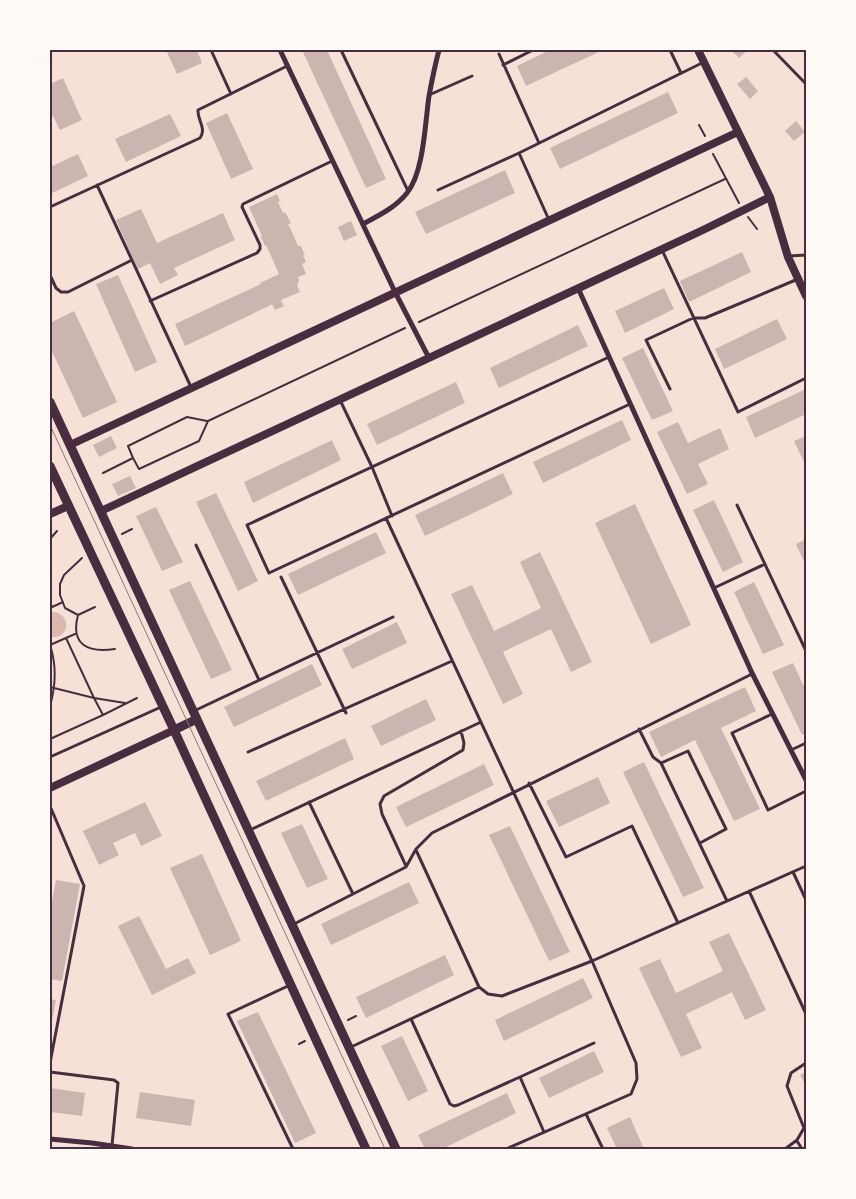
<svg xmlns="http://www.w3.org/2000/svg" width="856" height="1199" font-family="'Golos Text',sans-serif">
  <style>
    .water { fill: #dcb8b0 }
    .building { fill: #ccb4b1 }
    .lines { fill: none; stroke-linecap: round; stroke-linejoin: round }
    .path { stroke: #4a2c40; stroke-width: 2 }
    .service { stroke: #4a2c40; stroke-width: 3 }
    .minor { stroke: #4a2c40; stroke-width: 5 }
    .tertiary { stroke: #4a2c40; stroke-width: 8 }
    .primary { stroke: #4a2c40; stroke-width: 9 }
    .tram { stroke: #8f747c; stroke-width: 1 }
    .neatline { fill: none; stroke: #4a2c40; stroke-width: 2 }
  </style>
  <rect width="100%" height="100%" fill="#f7e1d7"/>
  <path class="water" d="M55 612C73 617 68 640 50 637V613Z"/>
  <path class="building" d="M166 50H197L202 63 177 74Z
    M302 50H327L386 179 366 188Z
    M550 50H603L526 86 517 66Z
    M731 50H748L739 58Z
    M746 77 758 91 750 99 737 84Z
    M63 78 82 120 60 130 53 116 50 117V84Z
    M668 92 678 113 560 169 550 148Z
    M227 113 253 169 231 179 206 123Z
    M170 114 181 136 126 162 115 139Z
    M796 121 805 132 794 141 785 131Z
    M78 154 88 176 50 194V167Z
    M505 170 515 193 426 234 415 212Z
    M277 194 280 201 278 202 283 213 285 212 291 223 288 224 292 232 298 246H301L305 255H303L306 262 302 264 306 274 298 277 299 281 297 285 300 292 281 300 284 306 275 310 272 304 271 305 185 346 175 324 261 284 260 283 279 274 266 245 265 246 261 237 262 236 249 207Z
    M141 209 157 243 223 213 235 240 174 268 178 275 160 284 150 263 138 269 116 220Z
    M351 221 357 235 344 241 338 227Z
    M742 252 751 272 689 302 680 281Z
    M118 275 157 362 135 372 96 284Z
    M664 288 674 309 625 333 615 311Z
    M74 311 117 402 83 418 50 347V323Z
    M777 319 787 339 724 369 715 349Z
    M578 325 588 346 499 388 490 368Z
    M643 348 673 411 652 420 622 358Z
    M456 382 465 403 377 445 367 424Z
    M806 389V414L755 438 746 417Z
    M622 420 631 440 543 483 533 462Z
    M678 422 688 443 720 428 729 449 698 464 708 484 687 494 657 432Z
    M111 436 117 448 99 457 93 445Z
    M806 436V466L794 441Z
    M332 440 341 460 253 503 244 482Z
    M503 473 513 494 425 536 415 515Z
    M130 476 136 488 118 496 112 484Z
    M216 493 258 581 238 591 196 502Z
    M714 500 743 562 723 572 693 510Z
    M635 504 691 625 651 644 595 523Z
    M156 507 183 562 162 571 136 516Z
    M376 532 386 553 298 595 288 574Z
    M806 539V566L796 544Z
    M540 552 592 662 571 672 551 629 503 652 523 694 503 704 451 594 472 585 494 631 541 608 520 562Z
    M190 581 232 670 211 679 169 590Z
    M754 582 784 645 763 654 734 592Z
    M397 622 407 643 352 669 342 649Z
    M793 663 806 691V733L802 735 772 672Z
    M312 664 322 685 234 727 224 707Z
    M745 687 756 711 721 728 760 809 734 821 695 740 661 757 649 732Z
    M426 699 436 720 381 746 371 726Z
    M345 738 354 759 266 801 256 781Z
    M644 762 704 888 683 897 623 772Z
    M484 764 494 785 406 827 396 807Z
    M598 777 610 803 559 827 546 801Z
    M145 802 162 836 141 846 135 833 113 843 119 855 99 865 83 831Z
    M302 824 328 879 307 888 281 833Z
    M510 826 570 952 549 961 489 835Z
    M202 854 241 941 210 955 170 868Z
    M56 880 80 884 62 981 50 979V913Z
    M409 882 419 903 331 945 321 924Z
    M139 916 166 969 188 958 196 973 152 995 118 926Z
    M729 933 766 1010 745 1020 732 992 686 1014 702 1048 681 1057 639 968 660 959 676 993 723 971 709 942Z
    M445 955 454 975 366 1018 356 997Z
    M583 978 593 998 504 1041 495 1020Z
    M50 999 56 1000 51 1026H50Z
    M258 1012 316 1133 295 1143 237 1021Z
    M402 1036 428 1091 408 1101 381 1046Z
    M594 1051 604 1072 549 1098 539 1078Z
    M806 1072V1086L800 1075Z
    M50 1088 85 1093 82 1116 50 1112Z
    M140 1092 195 1100 191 1126 136 1118Z
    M507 1093 516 1113 442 1149H425L418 1135Z
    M630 1117 644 1149H617L607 1128Z"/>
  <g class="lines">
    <path class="path" d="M699 125 705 136
      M713 154 739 203
      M748 217 757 229
      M419 322 725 179
      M133 458 128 446 187 417 207 421
      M103 473 133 458 139 469 199 441 208 421 405 328
      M122 534 132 529
      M50 539 57 531
      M82 558 64 575 60 584V595L65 608 78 615C70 645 88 653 115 649
      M50 602 52 607
      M50 608 63 602
      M78 615 95 607
      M66 638 94 698 125 703
      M50 645C57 666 56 685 50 706
      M50 645 75 634
      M50 687 94 698 103 715 137 698
      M50 739 103 715
      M348 1020 356 1016
      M299 1044 305 1041"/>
    <path class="service" d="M211 50 231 94
      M341 50 408 191
      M670 50 681 73
      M773 50 806 84
      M499 54 539 143
      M503 65 533 50
      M429 95 472 76
      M97 185 191 387
      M438 190 519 153
      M50 207 200 138C207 128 197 120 198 110L287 66
      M549 220 519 153 704 62
      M662 250 738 412 806 378
      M789 256 806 255
      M50 275 56 288 61 292H68L132 260
      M150 301 257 253 260 249V245L242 207 243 204 332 161
      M609 357 247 525 269 573 630 404
      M670 389 646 340 693 318H705L798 279
      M340 400 372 467 392 516
      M737 505 806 651
      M386 518 592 961 636 1063 637 1079 631 1094 506 1149
      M196 545 259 680
      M281 577 346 713
      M714 588 765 564
      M194 711 393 617
      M772 714 732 733 768 810 806 791
      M639 729 653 757 661 763 727 901
      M791 750 806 743
      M248 752 452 661
      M50 757 161 707
      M661 763 688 751 726 829 700 843
      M529 783 566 857 632 826 678 923
      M309 802 353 894
      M50 806 84 886 50 1063
      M250 830 481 722
      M416 850 479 987
      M406 866 382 814 380 804 384 796 463 750 464 743 461 731
      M793 872 806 900
      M749 891 806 1014
      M294 924 406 867 416 849 432 833 752 674
      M290 985 228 1014 293 1149
      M411 1019 450 1104 454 1106 458 1105 520 1077 544 1132
      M351 1047 479 987 488 994 502 996 592 961 806 866
      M50 1072 114 1080 118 1083 112 1145
      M520 1077 594 1043
      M586 1114 603 1149
      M797 1141 802 1149
      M785 1149 797 1140 804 1128 787 1086 791 1073 806 1063"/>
    <path class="minor" d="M280 50 395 292 429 358
      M363 224C379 215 395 208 407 193 424 172 425 123 429 96 432 80 435 65 439 50
      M578 288 752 673 806 780
      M50 1139 92 1143 132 1149"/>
    <path class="tertiary" d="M698 50 770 197 788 257 806 296
      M70 445 738 132
      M101 511 703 230 770 197
      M50 514 68 506
      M50 788 174 730"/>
    <path class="primary" d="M50 402 396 1149
      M50 466 174 730 366 1149
      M174 730 197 719"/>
    <path class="tram" d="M50 425 385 1149"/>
  </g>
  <rect width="856" height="1199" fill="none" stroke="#fffaf5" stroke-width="102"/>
  <rect x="51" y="51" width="754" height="1097" class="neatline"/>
</svg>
